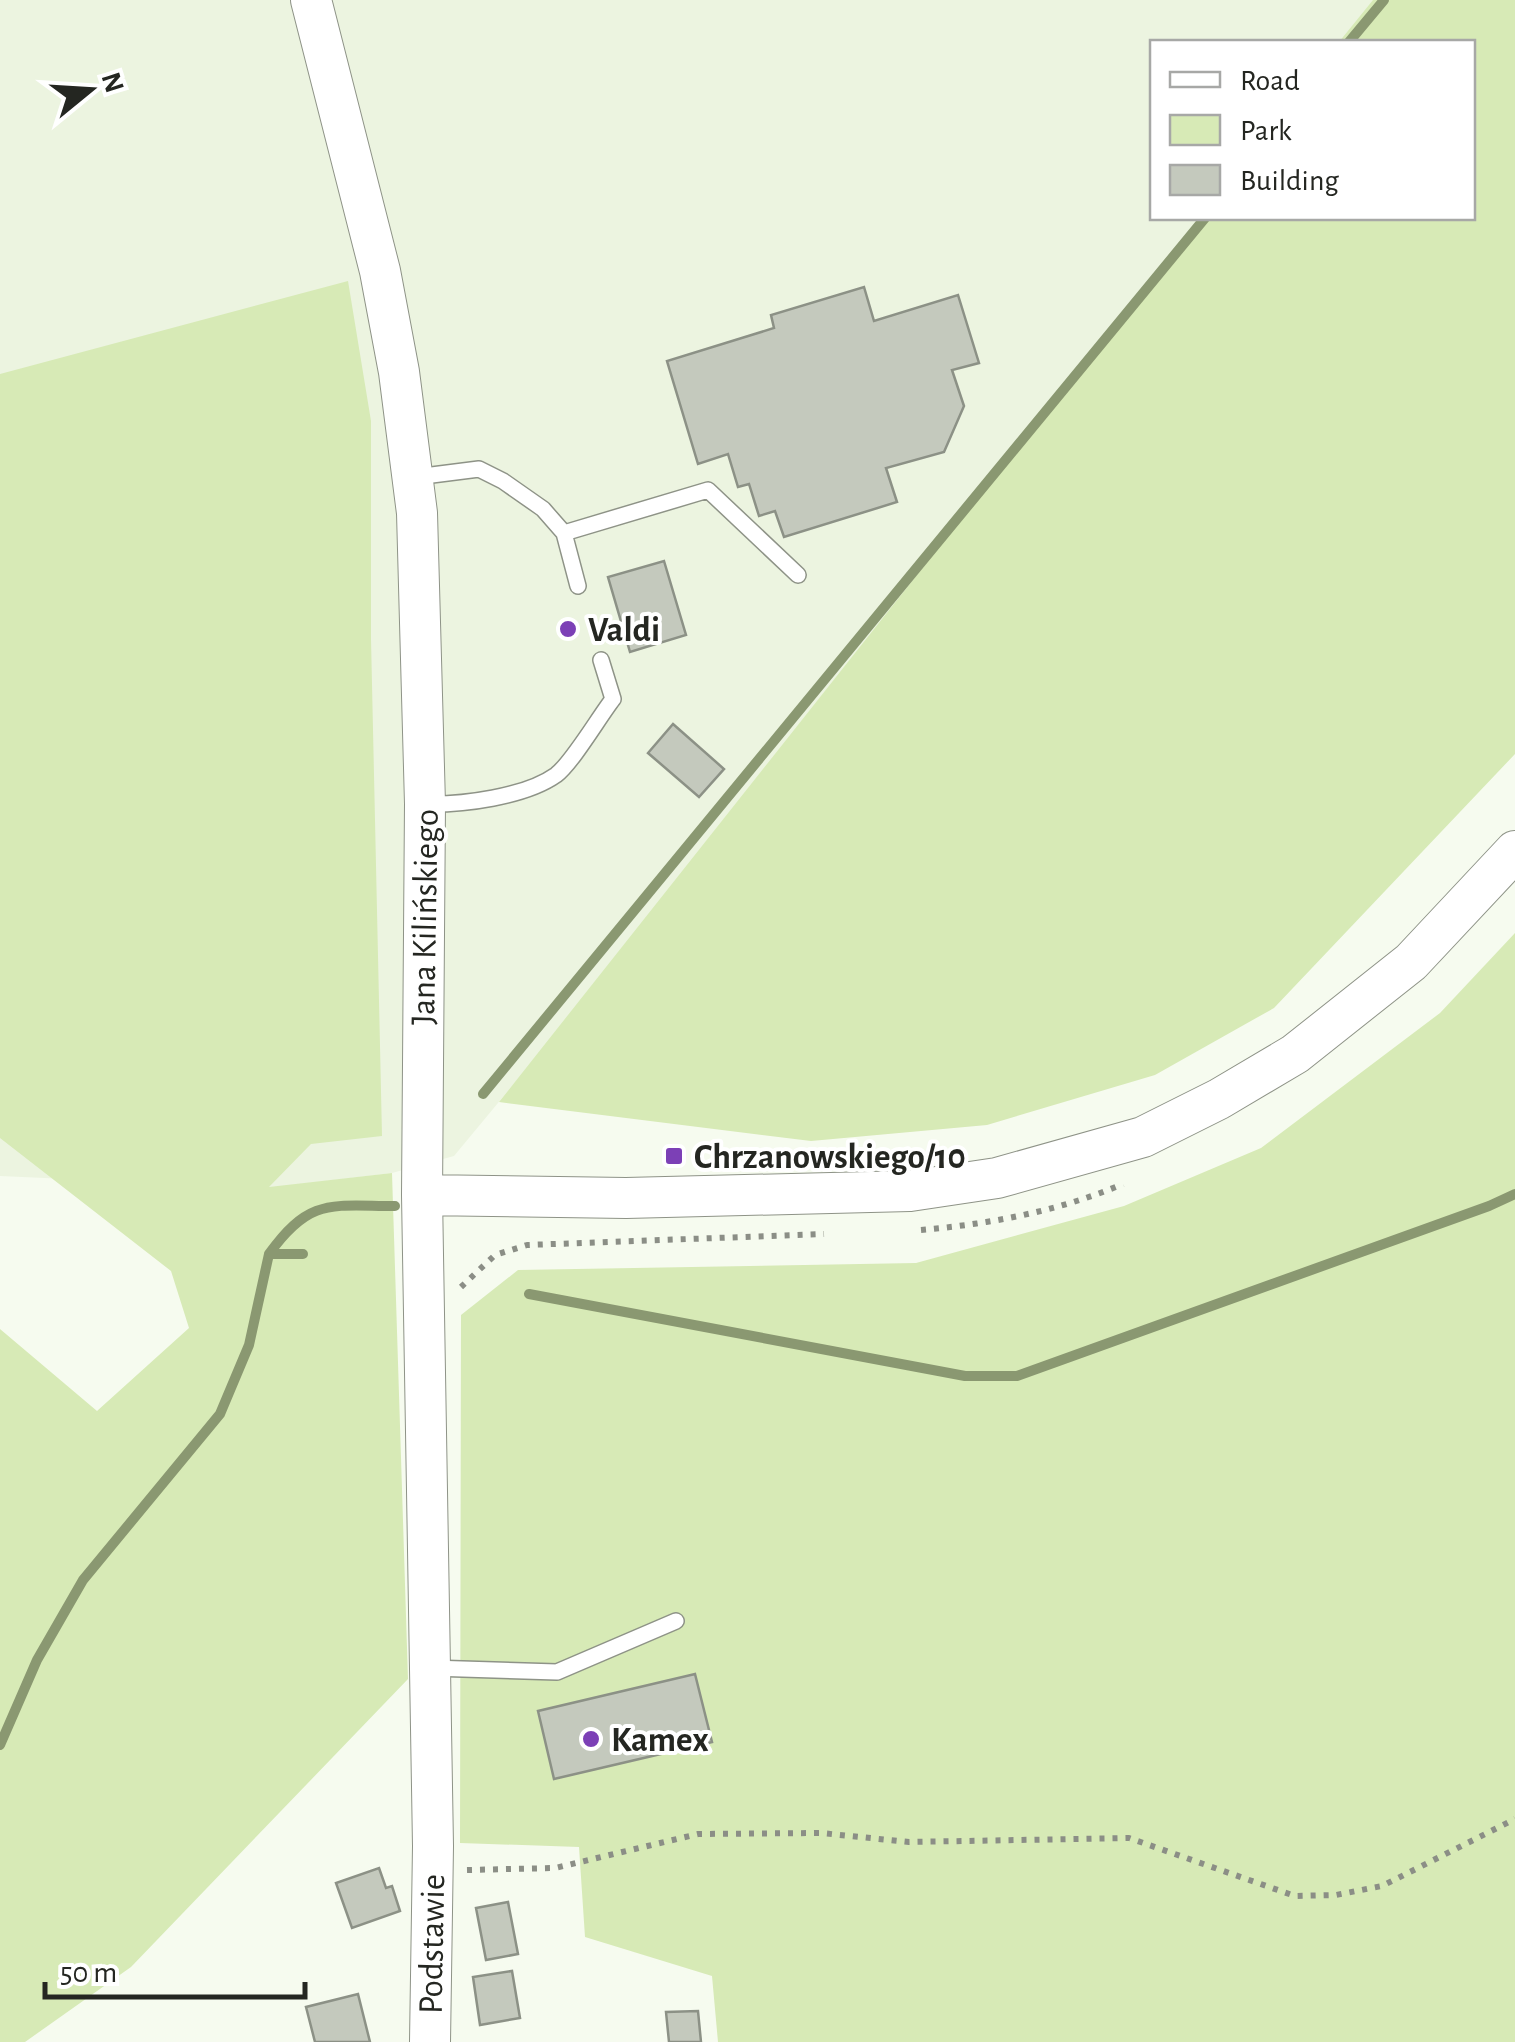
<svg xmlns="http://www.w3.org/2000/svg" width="1515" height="2042" font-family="'Alegreya Sans',sans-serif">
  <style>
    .built { fill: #ecf4e0 }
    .green { fill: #d7eab6 }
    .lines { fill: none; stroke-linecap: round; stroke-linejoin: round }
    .stream { stroke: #8a9871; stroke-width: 10 }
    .building { fill: #c4c9bd; stroke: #8c9186; stroke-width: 2.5 }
    .service-casing { stroke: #8e9387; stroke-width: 18 }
    .tertiary-casing { stroke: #8e9387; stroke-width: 42 }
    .path { stroke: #8b8e86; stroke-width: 6; stroke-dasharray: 5 8; stroke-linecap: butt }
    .service { stroke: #fff; stroke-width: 15 }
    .tertiary { stroke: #fff; stroke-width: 40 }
    .poi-dot { fill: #7c40b6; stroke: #fff; stroke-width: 4 }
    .labels { text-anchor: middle; stroke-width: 8; stroke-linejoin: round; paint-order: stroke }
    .poi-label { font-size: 35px; font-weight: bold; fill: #242621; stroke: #fff; text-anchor: start }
    .street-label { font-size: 35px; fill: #242621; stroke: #fff }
  </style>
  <rect width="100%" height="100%" fill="#f6fbef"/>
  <path class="built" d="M0 0H1411L1376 42H1152V218H1231L454 1156 392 1173 267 1188 0 1176Z"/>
  <path class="green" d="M1373 0H1515V754L1274 1008 1155 1075 987 1125 811 1141 499 1102 1200 218H1472V42H1339Z
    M348 281 371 421V639L382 1136 311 1144 269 1187 392 1173 408 1679 131 1967 25 2042H0V1329L97 1411 189 1328 171 1271 0 1138V374Z
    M1515 933V2042H718L712 1976 585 1937 579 1847 460 1843 461 1315 518 1270 916 1263 1124 1206 1261 1148 1440 1013Z"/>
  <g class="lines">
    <path class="stream" d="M1349 42 1384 0
      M483 1094 1205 218
      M269 1254C310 1197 331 1206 395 1206
      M529 1294 965 1376H1017L1489 1206 1515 1194
      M0 1745 37 1660 83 1580 220 1414 249 1345 269 1254H303"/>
  </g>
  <path class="building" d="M864 287 874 321 958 295 979 363 952 370 964 406 944 452 886 468 897 502 784 537 775 511 759 516 749 484 738 487 728 454 698 464 667 361 774 328 771 315Z
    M664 561 686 635 630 652 608 577Z
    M673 724 724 769 699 797 648 753Z
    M695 1674 712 1742 554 1779 538 1711Z
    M379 1868 386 1888 392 1886 400 1911 352 1928 336 1883Z
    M508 1902 518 1954 486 1960 476 1908Z
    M512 1971 520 2018 480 2025 473 1977Z
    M358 1994 370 2042H315L306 2007Z
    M698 2011 701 2042H669L666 2012Z"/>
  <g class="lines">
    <g class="service-casing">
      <path id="service" d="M416 477 479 469 503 481 543 509 564 533 578 586
        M564 533 708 490 798 575
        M425 804C462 805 525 797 556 775 572 763 599 717 613 699L601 660
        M431 1668 557 1672 676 1621"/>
    </g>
    <g class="tertiary-casing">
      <path id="tertiary" d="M311 0 380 271 399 372 417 513 425 804 422 1195 433 1846 430 2042
        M422 1195 626 1198 910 1191 997 1178 1143 1137 1219 1099 1295 1054 1411 962 1515 851"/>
    </g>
    <path class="path" d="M921 1230C990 1224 1059 1211 1123 1184
      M461 1287 495 1255 527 1245 824 1234
      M467 1870 555 1868 698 1834 821 1833 909 1842 1129 1838 1295 1896 1336 1895 1382 1886 1515 1819"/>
    <use href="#service" class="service"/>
    <use href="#tertiary" class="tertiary"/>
  </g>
  <g class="poi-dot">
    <circle cx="568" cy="629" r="10"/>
    <rect x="664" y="1146" width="20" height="20" rx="5"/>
    <circle cx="591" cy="1739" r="10"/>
  </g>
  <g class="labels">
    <g class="poi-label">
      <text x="588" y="641">Valdi</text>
      <text x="694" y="1168">Chrzanowskiego/10</text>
      <text x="611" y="1751">Kamex</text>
    </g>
    <g class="street-label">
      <text transform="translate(424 917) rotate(-89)" y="12">Jana Kilińskiego</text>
      <text transform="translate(431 1944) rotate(-89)" y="12">Podstawie</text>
    </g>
  </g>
  <rect x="1150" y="40" width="325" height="180" fill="#ffffff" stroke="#a7a8a6" stroke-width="2.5"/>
  <rect x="1170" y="72" width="50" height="15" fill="#ffffff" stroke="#a7a8a6" stroke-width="2.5"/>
  <text x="1240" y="90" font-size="30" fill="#242621">Road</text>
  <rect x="1170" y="115" width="50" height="30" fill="#d7eab6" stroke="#a7a8a6" stroke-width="2.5"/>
  <text x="1240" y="140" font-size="30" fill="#242621">Park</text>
  <rect x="1170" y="165" width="50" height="30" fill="#c4c9bd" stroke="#a7a8a6" stroke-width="2.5"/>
  <text x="1240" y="190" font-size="30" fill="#242621">Building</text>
  <g transform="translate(90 90) rotate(72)" stroke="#ffffff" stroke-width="8" paint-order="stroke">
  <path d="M0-8L18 38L0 25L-18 38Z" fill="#242621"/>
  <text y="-15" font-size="28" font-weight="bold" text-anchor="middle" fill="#242621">N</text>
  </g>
  <path d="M45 1982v15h260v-15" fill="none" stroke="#242621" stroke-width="5"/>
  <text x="60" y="1982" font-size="30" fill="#242621" stroke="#ffffff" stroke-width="8" paint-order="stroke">50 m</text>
</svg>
